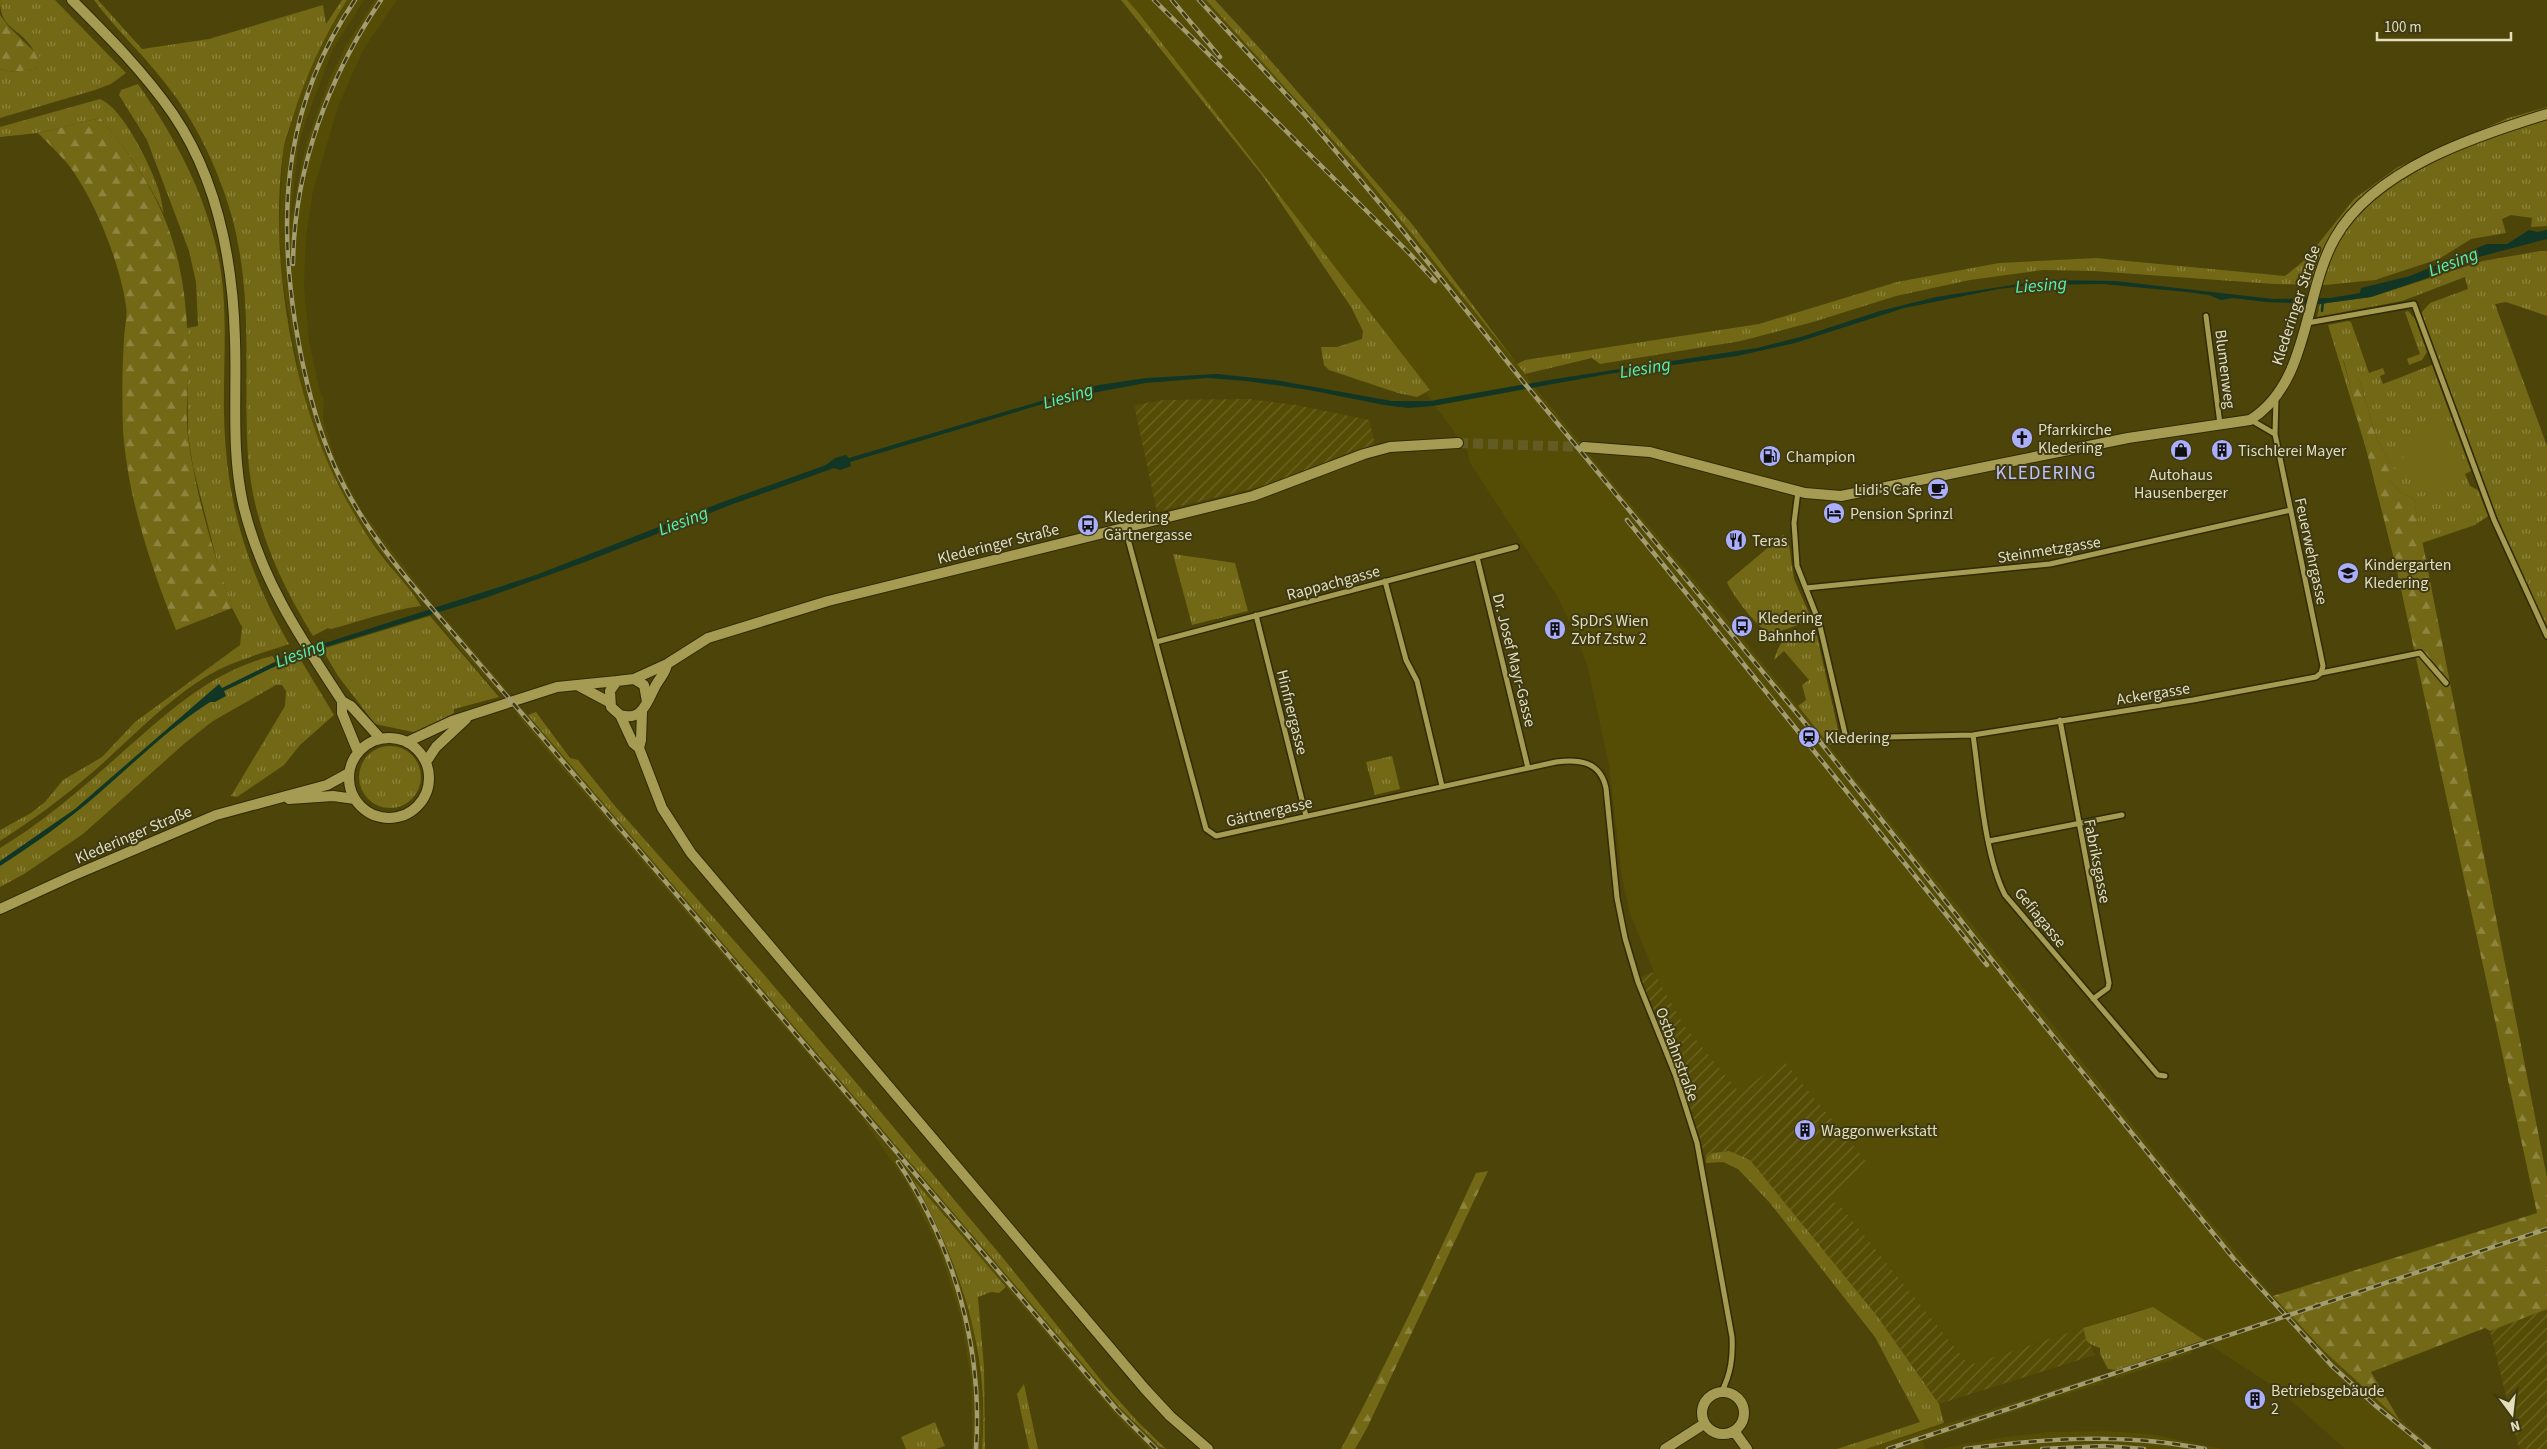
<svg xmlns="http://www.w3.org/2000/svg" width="2547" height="1449" font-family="'Source Sans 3',sans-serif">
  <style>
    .built { fill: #554c05 }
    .industrial { fill: url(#industrial-furrows) }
    .grass { fill: url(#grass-tufts) }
    .forest { fill: url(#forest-firs) }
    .pitch { fill: #726815 }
    .water { fill: #113626 }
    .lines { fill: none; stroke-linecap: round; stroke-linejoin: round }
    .stream { stroke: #113626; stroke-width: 2.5 }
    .secondary-tunnel { stroke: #635b24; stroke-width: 10; stroke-dasharray: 10 5; stroke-linecap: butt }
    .street-casing { stroke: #302b03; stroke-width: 8 }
    .secondary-casing { stroke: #302b03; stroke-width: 12 }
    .street { stroke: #a59b53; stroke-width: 5 }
    .secondary { stroke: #a59b53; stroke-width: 10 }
    .rail-casing { stroke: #a29c6f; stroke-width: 4.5 }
    .rail { stroke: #3f3a14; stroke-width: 2.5; stroke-dasharray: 8; stroke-linecap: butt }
    .labels { text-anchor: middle; stroke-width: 4; stroke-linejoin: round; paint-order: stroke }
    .street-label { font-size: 16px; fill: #e3debb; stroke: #3f3a14 }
    .poi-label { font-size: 16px; fill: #e3debb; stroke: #3f3a14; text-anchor: start }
    .water-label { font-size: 18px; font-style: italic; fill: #55f1af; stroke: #3f3a14 }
    .quarter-label { font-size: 19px; letter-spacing: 1px; fill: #bdc1fa; stroke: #3f3a14 }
  </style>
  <defs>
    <pattern id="industrial-furrows" width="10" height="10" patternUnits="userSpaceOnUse" patternTransform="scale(1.25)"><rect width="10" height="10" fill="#554c05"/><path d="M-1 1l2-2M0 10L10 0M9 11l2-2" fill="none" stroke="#6d6528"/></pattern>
    <pattern id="grass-tufts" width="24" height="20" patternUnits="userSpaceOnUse" patternTransform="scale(1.25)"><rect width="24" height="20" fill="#726815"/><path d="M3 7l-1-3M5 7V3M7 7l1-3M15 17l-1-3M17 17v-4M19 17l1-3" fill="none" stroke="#8d8440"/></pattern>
    <pattern id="forest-firs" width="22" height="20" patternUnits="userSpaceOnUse" patternTransform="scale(1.25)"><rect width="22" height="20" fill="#726815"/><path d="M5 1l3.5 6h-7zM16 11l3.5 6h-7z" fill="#8d8440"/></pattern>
  </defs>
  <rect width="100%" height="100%" fill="#4c4409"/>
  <path class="built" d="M347 0H364L333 49 306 120 298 148 291 217 306 143 329 80 346 45 375 0H397L363 50 338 107 313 191 306 237 304 286 309 340 319 388 324 400 323 420 336 461 360 508 427 597 421 602 372 542 353 513 328 465 311 421 301 385 283 284 279 230 283 151 303 84 327 33Z
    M1127 0H1206L1272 72 1360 170 1603 471 1729 621 2198 1206 2273 1296 2324 1351 2359 1384 2435 1449H2345L2279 1390 2153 1308 2139 1310 1969 1365 1840 1205 1827 1200 1683 1024 1654 972 1630 914 1622 878 1609 765 1587 664 1571 624 1557 596 1470 463 1467 450 1426 393 1430 390Z
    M448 621 506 689 499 694 447 634 441 627Z
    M523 709 1121 1409 1162 1449H1149L1120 1420 915 1181 951 1252 974 1331 983 1413 982 1449H972L971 1380 961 1318 939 1249 906 1182 860 1115 524 724 517 715Z
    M2186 1345 2193 1353 2115 1379 2110 1369H2116Z
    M2099 1375 2105 1385 2099 1384 1923 1441 1925 1449H1866Z
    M2106 1431 2151 1434 2223 1449H1939L2005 1437 2050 1432Z"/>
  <path class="industrial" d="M1249 399 1296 405 1369 420 1375 445 1352 451 1283 481 1157 512 1134 405 1164 400Z
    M1654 972 1683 1024 1740 1093 1783 1060 1869 1165 1827 1200 1839 1204 1969 1365 2083 1328 2095 1355 1939 1404 1877 1316 1729 1151 1712 1153 1706 1158 1678 1072 1639 977Z
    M2547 1309V1449H2519L2490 1331Z"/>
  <path class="grass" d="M0 0H55L126 73 111 84 95 90 0 118V69L15 72 38 68C37 62 35 53 32 48 19 27 0 30 0 0Z
    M94 0H98L142 49 209 39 323 5 326 24 342 0H347C323 38 305 77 292 120 289 130 284 142 283 153 269 255 292 396 340 488 352 511 365 534 381 555 394 572 410 587 421 606 390 610 362 621 331 629L328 628 313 636C279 581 253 523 248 457 243 375 254 300 232 217 220 174 199 128 172 92 148 59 118 32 94 0Z
    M1121 0H1127L1137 11 1430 390 1417 397 1398 393 1329 370 1324 365 1321 347H1337L1362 339 1363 331 1351 307 1262 175Z
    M1206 0H1215L1264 53 1412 224 1517 364 1525 360 1759 324 1897 282 1999 263 2096 258 2285 276 2306 259 2354 199 2398 167 2508 118 2547 107V226L2531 227 2532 218 2511 215 2502 219 2506 233 2471 239 2439 259 2375 280 2325 285 2274 284 2093 271 2043 270 1970 280 1896 296 1813 322 1741 341 1600 364 1592 358 1525 374 1517 364 1360 170Z
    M138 84C175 138 204 190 218 255 229 307 223 361 224 414 226 502 246 568 289 644 266 652 240 659 218 670 171 695 134 736 94 771 64 797 33 820 0 841V830L31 813 45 802 63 780 102 757 135 722 240 645 242 627 232 608 219 569 193 467 188 434 187 328 198 326 196 282 189 251 147 140 119 95 121 90Z
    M100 99C123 108 150 165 158 188 161 196 162 206 164 214 147 178 125 148 100 118L38 133 0 137V127Z
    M2540 251H2547V316L2506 302 2495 304 2547 446V636L2516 568 2421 313 2430 303 2468 289 2465 277 2402 301 2317 317 2320 304 2371 297 2483 261Z
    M2408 311 2415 319 2427 352 2422 360 2409 365 2407 359 2420 354 2405 312Z
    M2348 321 2351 322 2369 373 2383 368 2385 374 2380 376 2383 384 2432 365 2471 471 2465 474 2470 486 2478 490 2488 516 2475 525 2422 543 2414 499 2400 492 2389 480 2397 474 2377 440 2360 382 2343 360 2376 481 2328 325Z
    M1783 535 1788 538 1794 579 1811 618 1808 621C1797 625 1782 632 1770 632 1760 632 1730 592 1727 582Z
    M1173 554 1235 563 1248 611 1192 625Z
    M430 616 499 697 454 709V713L419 731 413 732 375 724 338 676 322 649Z
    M1813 631 1817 636 1841 743 1829 745 1798 706 1806 700 1802 685 1809 680 1784 651 1774 660C1781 637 1788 633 1813 631Z
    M272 656 279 665 299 657 334 715 300 745 284 765 237 797 231 796 285 706 286 691 282 685H276L213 721 185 743 83 834 24 874 0 887V848C45 821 87 784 126 749 172 709 211 672 272 656Z
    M536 712 570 758 578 760 615 806 760 970 859 1086 1003 1258 1104 1384 1139 1423 1166 1449 1160 1447 1121 1409 528 715Z
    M359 777a31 31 0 1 1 62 0a31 31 0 1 1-62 0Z
    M1392 756 1400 789 1375 795 1366 762Z
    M1729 1151 1750 1160 1877 1316 1939 1404 1944 1423 1866 1449H1837L1920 1422 1875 1337 1770 1203 1738 1169 1723 1162 1706 1163V1158L1712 1153Z
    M913 1179 1006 1287 999 1293 991 1292 978 1297 984 1367 985 1449H982C990 1350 960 1264 913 1179Z
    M2153 1307 2204 1340 2116 1370 2108 1369 2100 1354V1348C2084 1342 2088 1343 2083 1328Z
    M1024 1384 1038 1449H1029L1017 1394Z
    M935 1422 945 1446 936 1449H906L901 1437Z"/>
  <path class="forest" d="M0 15 9 27 43 60 39 68 15 72 0 69Z
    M100 118C166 196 187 254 188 357 189 383 185 410 188 436 195 494 214 553 232 608L176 630C151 566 128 500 123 430 122 400 122 370 124 339 124 329 128 316 126 306 120 263 94 197 67 163 58 153 48 143 38 133Z
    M2343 358 2360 382 2377 440 2398 475 2389 480 2400 492 2414 499 2547 1178V1309L2490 1331 2485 1328 2371 1372 2400 1421 2324 1351 2273 1296 2537 1213 2397 571Z
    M1488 1171 1367 1428 1355 1449H1341C1389 1359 1433 1266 1476 1173Z"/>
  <path class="pitch" d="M2442 422 2463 475 2417 493 2396 439Z"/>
  <path class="water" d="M2529 230 2537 232 2547 230V239L2467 260 2439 274 2371 297 2320 304 2266 302 2233 298 2221 300 2209 295 2187 292 2103 284 2034 285 1998 289 1904 308 1795 343 1737 356 1608 374 1433 406 1408 408 1384 405 1309 390 1247 381 1208 378 1145 383 1056 400 850 462 851 466 840 470 834 468 733 504 585 562 488 597 299 655 224 691 226 696 215 702H210C169 728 135 762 98 794 67 821 34 844 0 866V861L75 809 219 684 222 688 291 654 536 575 720 503 826 465 835 458 846 455 849 458 1068 393 1099 385 1146 378 1217 374 1275 380 1392 401H1430L1555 379 1757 348 1804 336 1880 311 1936 297 2046 280 2115 281 2273 299 2330 298 2360 293 2361 288 2410 276 2487 244H2507Z"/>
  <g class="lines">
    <path class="stream" d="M2322 311 2323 300"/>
    <path class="secondary-tunnel" d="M1458 443 1584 447"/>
    <g class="street-casing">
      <path id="street" d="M2206 316 2220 424
        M2307 323 2414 304 2494 520 2547 636
        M2276 399 2275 434 2323 666 2321 673
        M2251 420 2275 434
        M1798 491 1794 523 1797 566 1819 622 1846 738 1973 735 2193 700 2316 677 2321 673 2420 653 2446 683
        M1125 528 1206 829 1216 836 1556 762C1579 759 1600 761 1606 788L1617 898 1625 938 1638 982 1675 1074 1697 1143 1732 1337C1733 1357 1731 1373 1722 1391
        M1477 557 1528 768
        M1385 581 1406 660 1417 681 1442 786
        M1806 588 2050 564 2291 510
        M1256 615 1306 816
        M1156 642 1516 547
        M2060 720 2109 983 2108 988 2093 999
        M1973 735C1980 782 1984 854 2005 895L2158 1075 2165 1076
        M1989 841 2122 815"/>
    </g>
    <g class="secondary-casing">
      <path id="secondary" d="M72 0C108 36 144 72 173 114 218 180 233 262 235 340 237 395 231 449 243 504 261 580 300 637 342 701L351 706 380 738
        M1584 447 1650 452 1805 493 1841 496 2128 438 2250 420C2310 383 2303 294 2335 238 2374 169 2475 136 2547 114
        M634 679 667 664 708 638 828 601 1253 496 1364 454 1390 447 1458 443
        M579 686 609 702
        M342 701V713L358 752
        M647 702 644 685 634 679 617 681 610 691 611 707 620 715 633 743 639 748 662 808 691 853 1145 1389 1170 1416 1208 1449
        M620 715C643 722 647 701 656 685 660 677 666 673 667 664
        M349 778a40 40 0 1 1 80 0a40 40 0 1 1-80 0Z
        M407 742 452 721 557 687 617 681
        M639 748 641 740 642 712
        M426 762 436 747 466 719
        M289 799 333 796 355 799
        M0 909 72 876 216 815 327 785 349 773
        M1702 1413a21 21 0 1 1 42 0a21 21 0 1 1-42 0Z
        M1734 1431 1747 1449
        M1665 1449 1704 1424"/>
    </g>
    <use href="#street" class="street"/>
    <use href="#secondary" class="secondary"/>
    <g class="rail-casing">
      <path id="rail" d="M355 0C286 101 277 205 295 322 303 372 314 419 334 465 356 515 389 558 424 599L1117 1410 1156 1449
        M1154 0 1409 253 1435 281
        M1172 0 1220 57
        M1199 0 1306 116 1394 220 1525 384 1814 734 2010 983 2234 1259 2332 1366 2376 1406 2429 1449
        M293 264C294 169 328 78 381 0
        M1627 520 1987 965
        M898 1162C954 1246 983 1348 976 1449
        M1888 1449 2547 1229
        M1965 1449C2046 1438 2125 1433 2205 1449
        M2042 1449 2105 1446 2144 1449"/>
    </g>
    <use href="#rail" class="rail"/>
  </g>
  <defs>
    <g id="church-disc" transform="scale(1.125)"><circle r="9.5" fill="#abaffb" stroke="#3f3a14"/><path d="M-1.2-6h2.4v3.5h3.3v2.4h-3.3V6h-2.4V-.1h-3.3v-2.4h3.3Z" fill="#111"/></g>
    <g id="shop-disc" transform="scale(1.125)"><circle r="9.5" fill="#abaffb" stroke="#3f3a14"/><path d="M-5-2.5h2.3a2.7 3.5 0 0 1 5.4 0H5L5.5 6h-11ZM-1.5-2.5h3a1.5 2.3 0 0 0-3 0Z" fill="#111"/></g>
    <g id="building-disc" transform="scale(1.125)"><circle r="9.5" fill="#abaffb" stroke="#3f3a14"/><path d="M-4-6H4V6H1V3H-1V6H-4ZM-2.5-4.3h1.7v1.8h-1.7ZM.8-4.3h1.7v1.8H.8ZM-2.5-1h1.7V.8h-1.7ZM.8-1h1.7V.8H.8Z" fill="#111"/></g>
    <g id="fuel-disc" transform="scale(1.125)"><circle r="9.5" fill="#abaffb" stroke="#3f3a14"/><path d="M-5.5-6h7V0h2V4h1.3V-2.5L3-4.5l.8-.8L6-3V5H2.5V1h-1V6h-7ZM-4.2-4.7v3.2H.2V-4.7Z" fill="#111"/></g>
    <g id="cafe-disc" transform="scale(1.125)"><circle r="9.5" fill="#abaffb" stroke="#3f3a14"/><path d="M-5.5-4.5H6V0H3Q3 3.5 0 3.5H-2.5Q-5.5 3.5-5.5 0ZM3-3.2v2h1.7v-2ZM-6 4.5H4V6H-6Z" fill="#111"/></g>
    <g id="hotel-disc" transform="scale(1.125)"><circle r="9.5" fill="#abaffb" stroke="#3f3a14"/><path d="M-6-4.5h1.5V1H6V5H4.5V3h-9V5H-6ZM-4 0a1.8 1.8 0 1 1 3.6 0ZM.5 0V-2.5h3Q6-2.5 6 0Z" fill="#111"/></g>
    <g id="bus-disc" transform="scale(1.125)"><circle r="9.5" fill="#abaffb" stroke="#3f3a14"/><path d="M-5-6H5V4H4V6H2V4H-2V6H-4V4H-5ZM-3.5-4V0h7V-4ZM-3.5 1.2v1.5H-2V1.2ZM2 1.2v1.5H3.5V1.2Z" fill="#111"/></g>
    <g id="restaurant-disc" transform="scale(1.125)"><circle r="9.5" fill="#abaffb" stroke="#3f3a14"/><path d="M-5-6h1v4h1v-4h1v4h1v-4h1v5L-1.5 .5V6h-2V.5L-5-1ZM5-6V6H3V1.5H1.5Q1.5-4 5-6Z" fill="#111"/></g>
    <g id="school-disc" transform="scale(1.125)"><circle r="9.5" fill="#abaffb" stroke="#3f3a14"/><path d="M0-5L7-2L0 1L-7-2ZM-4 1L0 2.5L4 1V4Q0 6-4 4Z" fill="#111"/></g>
    <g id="station-disc" transform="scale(1.125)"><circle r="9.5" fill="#abaffb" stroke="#3f3a14"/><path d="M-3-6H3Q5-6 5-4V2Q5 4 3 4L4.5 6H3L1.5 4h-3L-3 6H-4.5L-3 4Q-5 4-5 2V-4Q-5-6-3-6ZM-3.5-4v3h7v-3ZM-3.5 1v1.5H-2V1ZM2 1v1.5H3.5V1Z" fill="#111"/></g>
  </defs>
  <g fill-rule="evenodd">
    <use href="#church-disc" x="2022" y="438"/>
    <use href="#shop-disc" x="2181" y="450"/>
    <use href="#building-disc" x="2222" y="450"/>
    <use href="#fuel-disc" x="1770" y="456"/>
    <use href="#cafe-disc" x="1938" y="489"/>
    <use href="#hotel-disc" x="1834" y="513"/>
    <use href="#bus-disc" x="1088" y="525"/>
    <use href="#restaurant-disc" x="1736" y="540"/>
    <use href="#school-disc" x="2348" y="573"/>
    <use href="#bus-disc" x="1742" y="626"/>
    <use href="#building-disc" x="1555" y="629"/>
    <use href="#station-disc" x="1809" y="737"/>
    <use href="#building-disc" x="1805" y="1130"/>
    <use href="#building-disc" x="2255" y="1399"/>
  </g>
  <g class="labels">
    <g class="street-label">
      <text transform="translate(2295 305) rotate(-72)" y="6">Klederinger Straße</text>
      <text transform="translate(2226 369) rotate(83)" y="6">Blumenweg</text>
      <text transform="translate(998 543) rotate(-14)" y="6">Klederinger Straße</text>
      <text transform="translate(2049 549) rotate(-9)" y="6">Steinmetzgasse</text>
      <text transform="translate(2312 551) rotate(78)" y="6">Feuerwehrgasse</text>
      <text transform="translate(1333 582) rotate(-15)" y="6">Rappachgasse</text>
      <text transform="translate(1515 660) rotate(76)" y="6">Dr. Josef Mayr-Gasse</text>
      <text transform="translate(2153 693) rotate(-9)" y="6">Ackergasse</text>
      <text transform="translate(1293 712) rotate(76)" y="6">Hinfnergasse</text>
      <text transform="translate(1269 811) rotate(-13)" y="6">Gärtnergasse</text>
      <text transform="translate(133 834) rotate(-23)" y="6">Klederinger Straße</text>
      <text transform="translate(2098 861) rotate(79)" y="6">Fabriksgasse</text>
      <text transform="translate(2041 917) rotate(51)" y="6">Gefiagasse</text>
      <text transform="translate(1678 1054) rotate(70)" y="6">Ostbahnstraße</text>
    </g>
    <g class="poi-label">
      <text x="2038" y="435">Pfarrkirche<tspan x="2038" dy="18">Kledering</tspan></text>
      <text x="2238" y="456">Tischlerei Mayer</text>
      <text x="1786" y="462">Champion</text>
      <text x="2181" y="480" text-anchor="middle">Autohaus<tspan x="2181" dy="18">Hausenberger</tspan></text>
      <text x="1922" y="495" text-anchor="end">Lidi's Cafe</text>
      <text x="1850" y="519">Pension Sprinzl</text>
      <text x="1104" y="522">Kledering<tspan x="1104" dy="18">Gärtnergasse</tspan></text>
      <text x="1752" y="546">Teras</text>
      <text x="2364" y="570">Kindergarten<tspan x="2364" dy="18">Kledering</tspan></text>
      <text x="1758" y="623">Kledering<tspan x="1758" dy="18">Bahnhof</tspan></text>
      <text x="1571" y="626">SpDrS Wien<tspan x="1571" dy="18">Zvbf Zstw 2</tspan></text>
      <text x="1825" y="743">Kledering</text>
      <text x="1821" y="1136">Waggonwerkstatt</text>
      <text x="2271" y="1396">Betriebsgebäude<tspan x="2271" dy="18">2</tspan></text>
    </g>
    <g class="water-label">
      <text transform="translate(2453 262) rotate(-21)" y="6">Liesing</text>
      <text transform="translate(2041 285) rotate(-4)" y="6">Liesing</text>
      <text transform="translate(1645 368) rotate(-9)" y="6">Liesing</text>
      <text transform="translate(1068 396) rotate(-16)" y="6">Liesing</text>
      <text transform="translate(683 521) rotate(-21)" y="6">Liesing</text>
      <text transform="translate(300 653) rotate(-21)" y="6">Liesing</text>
    </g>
    <g class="quarter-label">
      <text x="2046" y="479">KLEDERING</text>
    </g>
  </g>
  <g transform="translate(2512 1414) rotate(165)" stroke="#3f3a14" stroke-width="4" paint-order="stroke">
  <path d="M0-4L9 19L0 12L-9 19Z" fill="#e3debb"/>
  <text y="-8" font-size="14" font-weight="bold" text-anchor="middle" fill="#e3debb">N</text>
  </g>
  <path d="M2377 32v8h134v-8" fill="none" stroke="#e3debb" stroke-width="2.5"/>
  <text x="2384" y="32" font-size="15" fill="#e3debb" stroke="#3f3a14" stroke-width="4" paint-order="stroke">100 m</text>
</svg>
